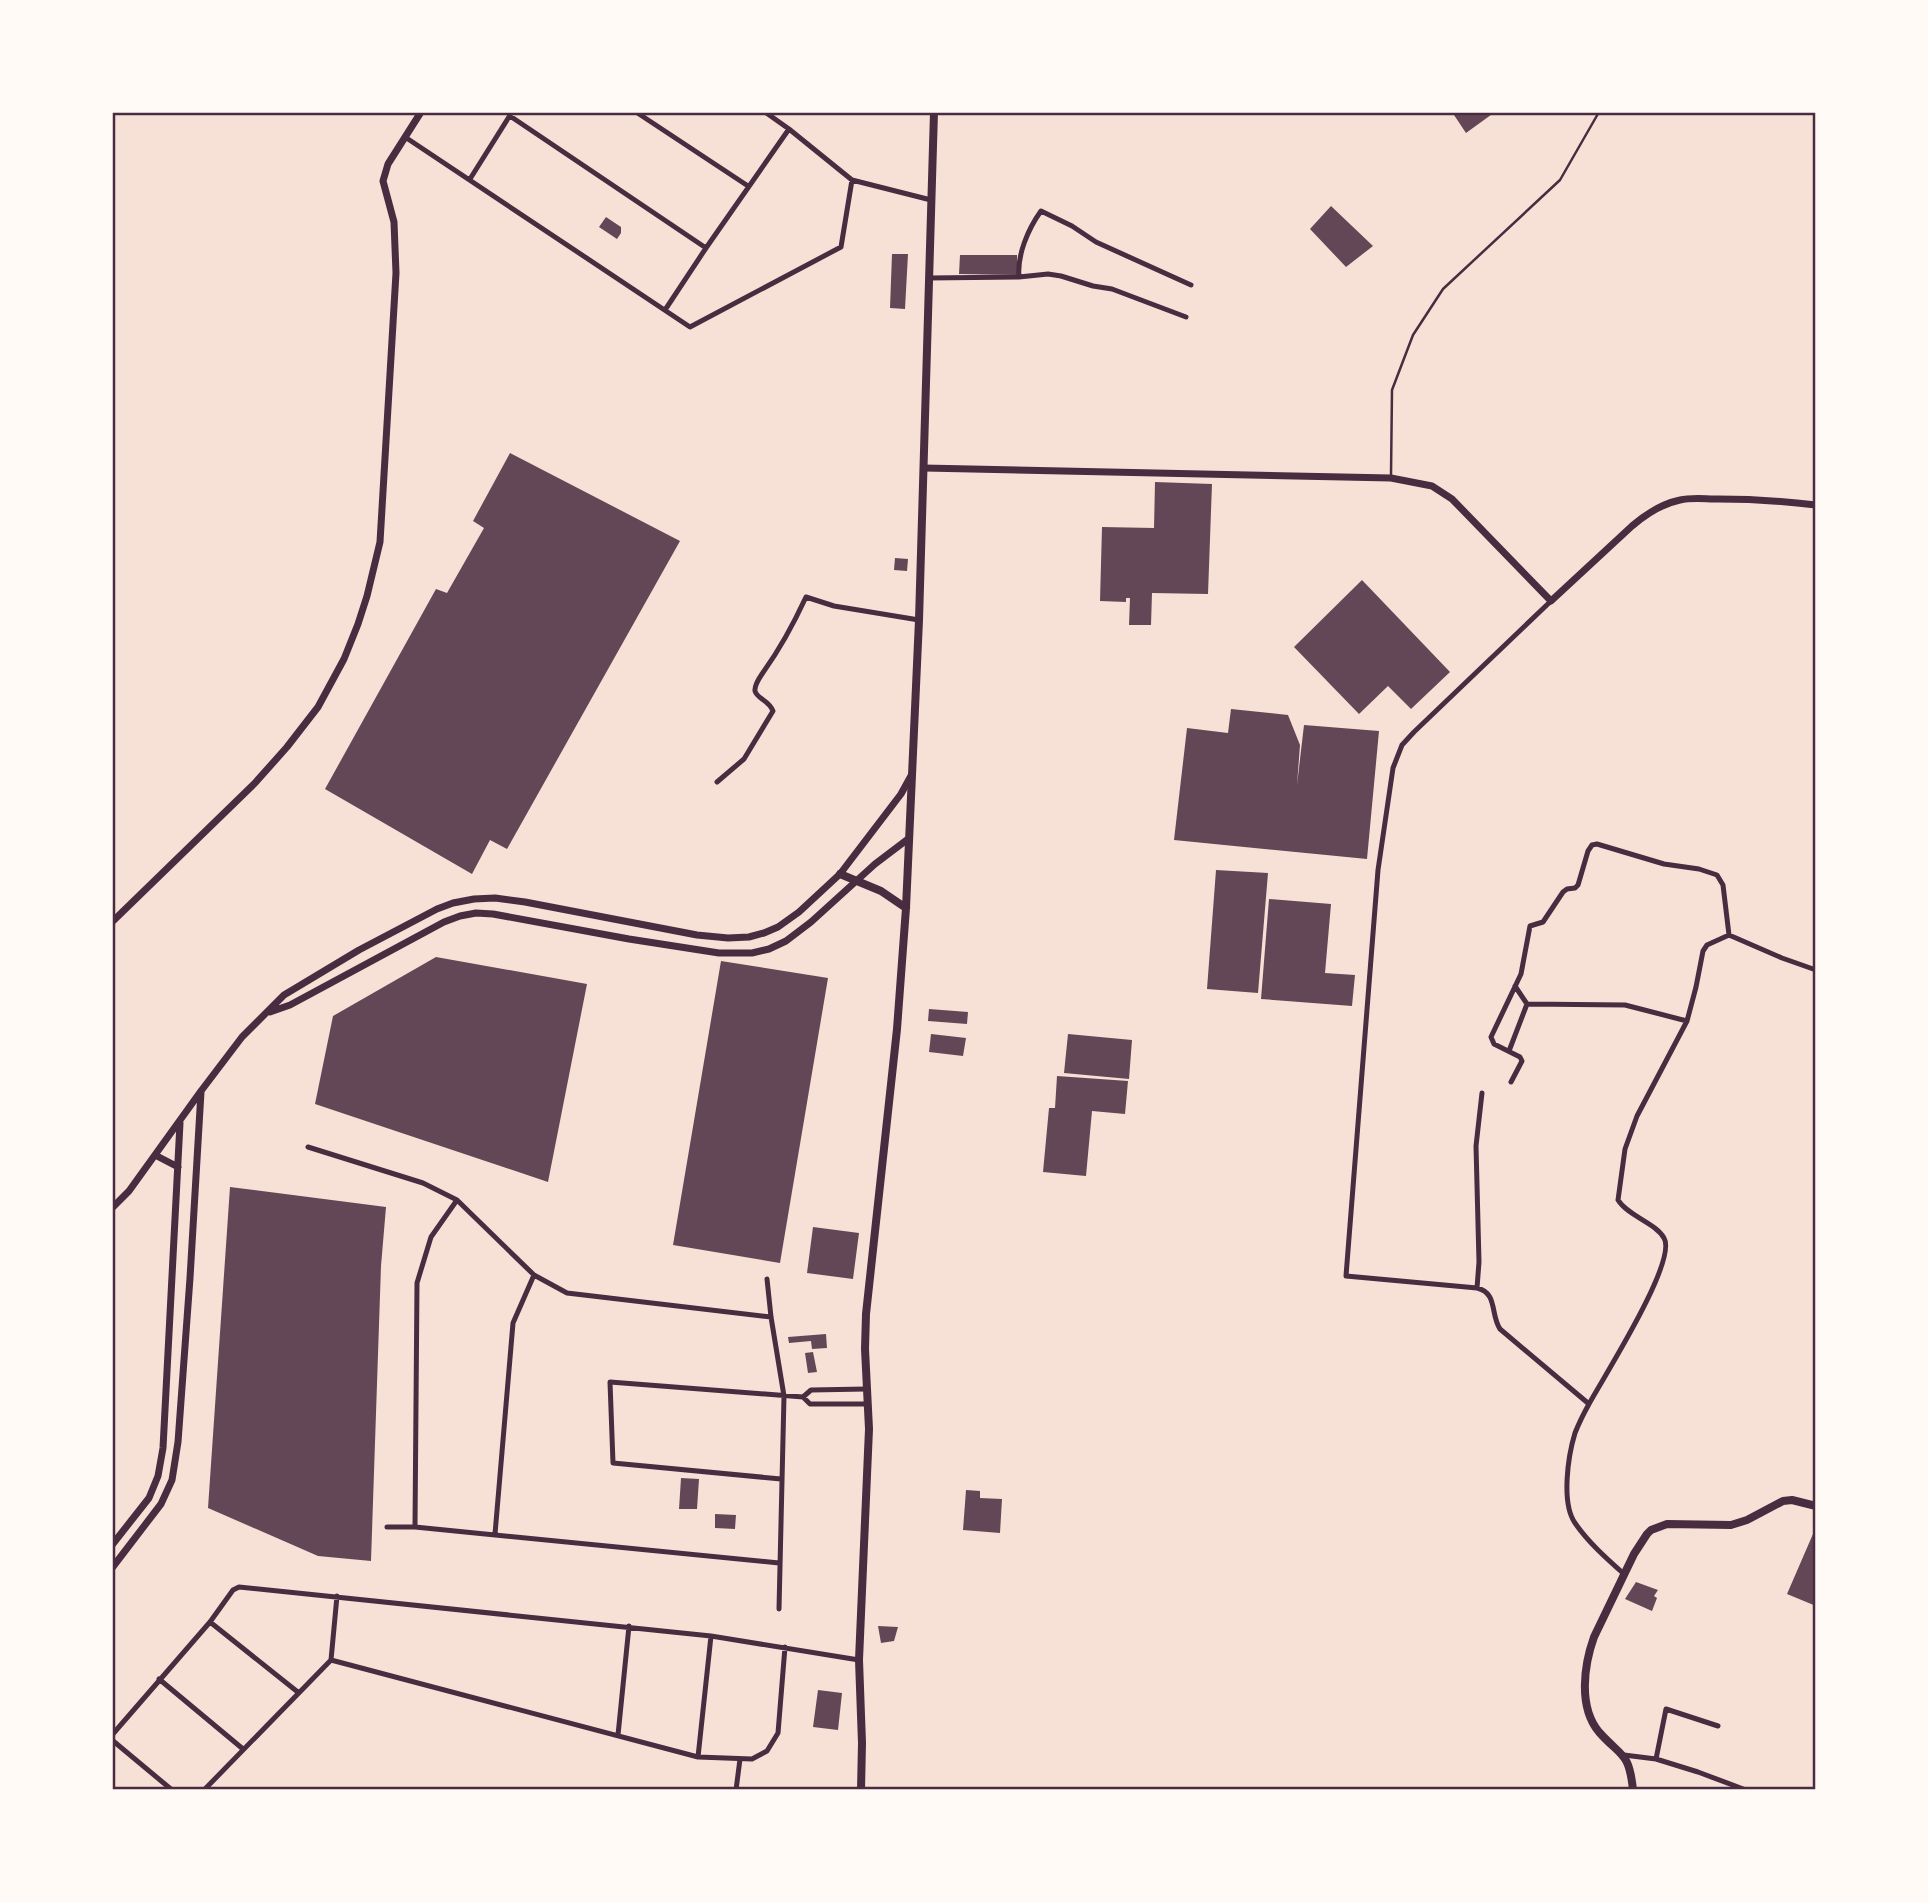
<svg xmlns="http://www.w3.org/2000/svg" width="1928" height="1902" font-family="'Roboto Condensed',sans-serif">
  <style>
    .building { fill: #644757 }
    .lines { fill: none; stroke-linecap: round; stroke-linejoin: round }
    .service { stroke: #4a2c40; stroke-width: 2.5 }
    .minor { stroke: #4a2c40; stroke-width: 5 }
    .tertiary { stroke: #4a2c40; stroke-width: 7 }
    .secondary { stroke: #4a2c40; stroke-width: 8 }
    .neatline { fill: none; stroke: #4a2c40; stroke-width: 2.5 }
  </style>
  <rect width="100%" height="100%" fill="#f7e1d7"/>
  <path class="building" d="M1452 112H1495L1466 133Z
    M1331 206 1373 246 1346 267 1310 229Z
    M606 217 621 227V233L617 239 599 227Z
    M892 254H908L905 309 890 308Z
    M960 255H1017V275L959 274Z
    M510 453 680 541 507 849 490 840 472 874 325 789 436 589 447 593 484 528 473 521Z
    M1155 482 1212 484 1208 594 1152 593 1151 625H1129L1130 598H1126V602L1100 601 1102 527 1154 528Z
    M895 558 908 559 907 571 894 570Z
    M1362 580 1450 672 1411 709 1388 686 1359 714 1294 647Z
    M1231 709 1288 715 1300 745 1297 785 1304 725 1379 731 1367 859 1174 840 1187 728 1228 733Z
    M1216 870 1268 873 1258 993 1207 989Z
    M1269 899 1331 904 1325 973 1355 975 1352 1006 1261 999Z
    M436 957 587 984 548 1182 315 1104 333 1016Z
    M721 961 828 978 780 1263 673 1245Z
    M929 1009 968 1012 967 1024 928 1021Z
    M931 1034 966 1038 963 1056 929 1052Z
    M1068 1034 1132 1040 1129 1079 1064 1073Z
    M1057 1076 1128 1081 1125 1114 1092 1111 1086 1176 1043 1172 1049 1108H1055Z
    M230 1187 386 1207 381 1266 371 1561 318 1556 208 1508Z
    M813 1227 859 1233 853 1279 807 1273Z
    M826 1334 827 1348 812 1349 811 1341 789 1343 788 1337Z
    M813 1352 817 1372 808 1373 805 1353Z
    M681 1478 699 1479 697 1509H679Z
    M966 1490 980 1491V1498L1002 1499 1000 1533 963 1530Z
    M715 1514 736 1515 735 1529 715 1528Z
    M1816 1527V1606L1787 1594Z
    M1636 1582 1658 1590 1654 1596 1657 1598 1652 1611 1625 1599Z
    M878 1626 898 1627 894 1641 881 1643Z
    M818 1690 842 1693 838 1730 813 1727Z"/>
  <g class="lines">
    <path class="service" d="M1391 475 1392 390 1413 335 1443 289 1560 180 1599 112"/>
    <path class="minor" d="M636 112 748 186
      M765 112 789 129 852 180 931 200
      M510 116 706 248
      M405 137 690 327 841 247 852 180
      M470 179 512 112
      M1019 277C1017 255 1028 229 1041 211L1072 226 1096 242 1191 285
      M929 278 1019 277 1048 274 1061 276 1093 286 1112 289 1186 317
      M665 310 706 248 789 129
      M1551 601 1414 732 1402 745 1393 768 1378 870 1346 1276 1477 1288C1498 1293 1490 1314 1500 1329L1589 1404C1584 1413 1579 1423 1575 1433 1568 1456 1561 1503 1575 1523 1588 1542 1607 1559 1624 1574
      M717 782 744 759 773 711C769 700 757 699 755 691 754 684 761 676 764 671 782 646 793 625 806 597L834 606 919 620
      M1527 1004 1625 1005 1687 1021
      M1509 1051 1527 1004 1515 986
      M1511 1082 1522 1061 1520 1057 1494 1044 1491 1037 1521 974 1530 926 1543 922 1563 892 1567 889 1575 888 1578 885 1588 851 1592 845 1597 844 1664 864 1699 869 1717 875 1723 885 1729 935
      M308 1147 423 1183 457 1200 534 1275 567 1293 771 1317
      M457 1200 431 1237 417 1283 415 1527 779 1563
      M767 1279 771 1317 784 1396 779 1609
      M1477 1288 1479 1262 1476 1146 1482 1093
      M803 1397 810 1404H867
      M1589 1404C1603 1378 1678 1261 1664 1238 1656 1223 1628 1216 1618 1200L1625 1149 1637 1116 1687 1021 1696 987 1703 951 1707 945 1729 935 1782 958 1816 970
      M781 1479 613 1463 610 1382 803 1397 811 1390 866 1389
      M387 1527H415
      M495 1534 513 1323 534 1275
      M210 1622 299 1693
      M331 1660 698 1757 752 1759 767 1751 778 1733 785 1647
      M159 1679 243 1749
      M112 1735 210 1622 233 1590 239 1587 711 1636 859 1660
      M618 1735 629 1626
      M112 1740 172 1790
      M1624 1755 1656 1759 1698 1772 1746 1790
      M698 1757 711 1636
      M1656 1759 1666 1709 1718 1726
      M204 1790 331 1660 337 1596
      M736 1790 740 1759"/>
    <path class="tertiary" d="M924 468 1391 478 1432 486 1452 499 1551 601 1632 526C1646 514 1661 504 1680 500 1692 497 1705 499 1718 499 1751 499 1783 501 1816 505
      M112 922 255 783 287 747 318 707 344 659 358 624 367 596 380 542 396 273 394 222 383 181 388 164 421 112
      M270 1012 290 1005 444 922 460 916 476 913 493 914 629 939 719 953H752L769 949 786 941 811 922 875 864 908 839
      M155 1155 178 1167
      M112 1208 129 1191 201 1091 242 1037 284 995 359 950 437 909 453 903 474 899 495 898 525 902 697 935 728 938 749 937 764 933 778 927 799 912 840 874 901 794 912 774
      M112 1545 149 1498 158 1476 163 1448 180 1123
      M112 1568 161 1504 172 1480 178 1442 190 1278 201 1092"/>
    <path class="secondary" d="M840 874 881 891 906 908
      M861 1790 862 1743 859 1660 869 1429 865 1349 866 1314 897 1029 906 908 919 620 934 112
      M1633 1790C1629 1751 1621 1757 1599 1732 1578 1707 1584 1665 1594 1637L1634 1554 1647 1534 1651 1530 1667 1524 1731 1525 1747 1520 1783 1501 1792 1500 1816 1506"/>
  </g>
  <rect width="1928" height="1902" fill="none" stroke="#fffaf5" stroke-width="228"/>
  <rect x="114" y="114" width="1700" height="1674" class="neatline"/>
</svg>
